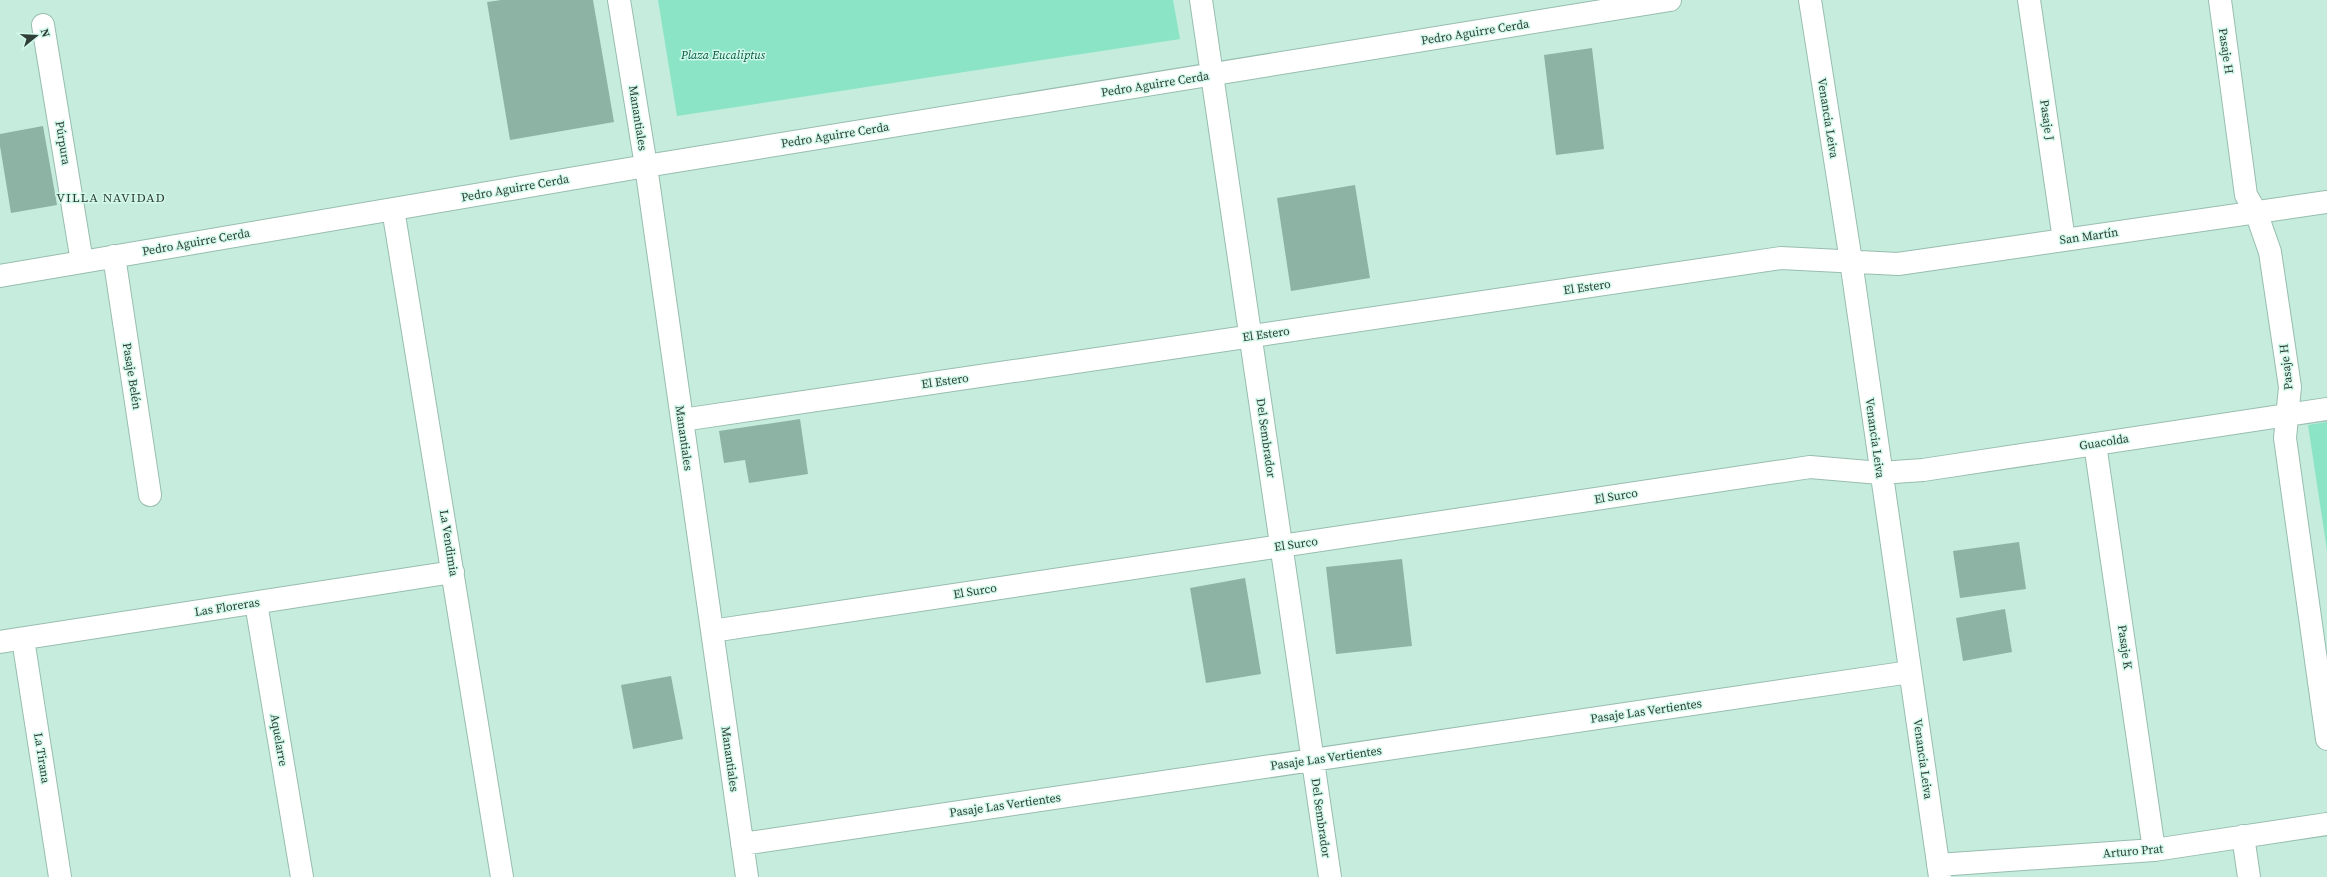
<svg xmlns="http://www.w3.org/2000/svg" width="2327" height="877" font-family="'Source Serif 4',serif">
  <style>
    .green { fill: #8ae4c5 }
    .building { fill: #8db3a5 }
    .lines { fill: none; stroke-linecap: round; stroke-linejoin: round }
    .minor-casing { stroke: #98bdaf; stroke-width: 24 }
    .minor { stroke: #fff; stroke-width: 22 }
    .labels { text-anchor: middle; stroke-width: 3; stroke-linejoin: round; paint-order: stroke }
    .street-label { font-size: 12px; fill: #2f3e38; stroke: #d2f9ea }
    .park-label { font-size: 12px; font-style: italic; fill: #035743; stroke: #d2f9ea }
    .neighbourhood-label { font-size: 13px; letter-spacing: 1px; fill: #2f3e38; stroke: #d2f9ea }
  </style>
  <rect width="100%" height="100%" fill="#c5ecdd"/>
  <path class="green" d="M658 0H1173L1180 39 677 116Z
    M2327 422V550L2308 425Z"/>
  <path class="building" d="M501 0H593L614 122 510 140 487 2Z
    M1592 48 1604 149 1556 155 1544 55Z
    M43 126 57 205 11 213 0 146V134Z
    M1355 185 1370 278 1291 291 1277 198Z
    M800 419 808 474 749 483 745 460 724 463 719 431Z
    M2019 542 2026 589 1960 598 1953 551Z
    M1402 559 1412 646 1336 654 1326 567Z
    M1245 578 1261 674 1206 683 1190 588Z
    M2005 609 2012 652 1963 661 1956 618Z
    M671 676 683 739 633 749 621 685Z"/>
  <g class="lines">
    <g class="minor-casing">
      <path id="minor" d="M619 0 646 166 747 877
        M1201 0 1330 877
        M1810 0 1851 261 1940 877
        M2029 0 2064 240
        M2220 0 2246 195 2256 212 2270 252 2290 387 2285 438 2327 739
        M43 25 82 262
        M393 209 502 877
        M114 256 150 495
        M0 276 646 166 1670 0
        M682 420 1781 258 1898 264 2327 202
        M2095 444 2154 850
        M256 603 302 877
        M712 631 1810 467 1880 473 1923 470 2327 409
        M23 639 60 877
        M0 642 453 572
        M2243 836 2249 877
        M742 844 1910 672
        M1938 865 2154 850 2327 824"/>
    </g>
    <use href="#minor" class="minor"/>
  </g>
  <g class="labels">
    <g class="street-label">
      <text transform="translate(1475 32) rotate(-9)" y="4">Pedro Aguirre Cerda</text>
      <text transform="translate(2226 51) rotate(82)" y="4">Pasaje H</text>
      <text transform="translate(1155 84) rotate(-9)" y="4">Pedro Aguirre Cerda</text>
      <text transform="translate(638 118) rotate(81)" y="4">Manantiales</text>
      <text transform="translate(1828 118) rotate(81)" y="4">Venancia Leiva</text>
      <text transform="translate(2047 120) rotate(82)" y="4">Pasaje J</text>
      <text transform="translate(835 135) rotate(-9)" y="4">Pedro Aguirre Cerda</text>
      <text transform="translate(63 143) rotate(81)" y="4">Púrpura</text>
      <text transform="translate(515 188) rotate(-10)" y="4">Pedro Aguirre Cerda</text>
      <text transform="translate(2089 236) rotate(-8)" y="4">San Martín</text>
      <text transform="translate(196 242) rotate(-10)" y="4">Pedro Aguirre Cerda</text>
      <text transform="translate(1587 287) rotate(-8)" y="4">El Estero</text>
      <text transform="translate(1266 334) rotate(-8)" y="4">El Estero</text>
      <text transform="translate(2286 367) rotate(-96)" y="4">Pasaje H</text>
      <text transform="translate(132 376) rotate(81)" y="4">Pasaje Belén</text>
      <text transform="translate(945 381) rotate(-8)" y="4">El Estero</text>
      <text transform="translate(684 438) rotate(82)" y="4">Manantiales</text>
      <text transform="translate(1266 438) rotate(82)" y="4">Del Sembrador</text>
      <text transform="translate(1875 438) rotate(82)" y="4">Venancia Leiva</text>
      <text transform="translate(2104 442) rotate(-9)" y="4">Guacolda</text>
      <text transform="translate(1616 496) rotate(-9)" y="4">El Surco</text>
      <text transform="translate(449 543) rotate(81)" y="4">La Vendimia</text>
      <text transform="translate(1296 544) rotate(-8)" y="4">El Surco</text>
      <text transform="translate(975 591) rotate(-9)" y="4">El Surco</text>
      <text transform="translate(227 607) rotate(-9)" y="4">Las Floreras</text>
      <text transform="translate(2125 647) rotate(82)" y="4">Pasaje K</text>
      <text transform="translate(1646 711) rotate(-8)" y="4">Pasaje Las Vertientes</text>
      <text transform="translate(279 740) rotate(80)" y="4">Aquelarre</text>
      <text transform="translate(42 758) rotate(81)" y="4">La Tirana</text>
      <text transform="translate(1326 758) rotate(-8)" y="4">Pasaje Las Vertientes</text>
      <text transform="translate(730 759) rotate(82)" y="4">Manantiales</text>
      <text transform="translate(1923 759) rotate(82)" y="4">Venancia Leiva</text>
      <text transform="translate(1005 805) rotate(-8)" y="4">Pasaje Las Vertientes</text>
      <text transform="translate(1321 818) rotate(82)" y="4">Del Sembrador</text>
      <text transform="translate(2133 851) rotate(-5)" y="4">Arturo Prat</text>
    </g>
    <g class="park-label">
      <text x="723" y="59">Plaza Eucaliptus</text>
    </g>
    <g class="neighbourhood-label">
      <text x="111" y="202">VILLA NAVIDAD</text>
    </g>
  </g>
  <g transform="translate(36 36) rotate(72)" stroke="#d2f9ea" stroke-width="3" paint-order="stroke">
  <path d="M0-3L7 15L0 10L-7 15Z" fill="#2f3e38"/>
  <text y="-6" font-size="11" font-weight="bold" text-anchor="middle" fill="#2f3e38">N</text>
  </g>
</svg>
